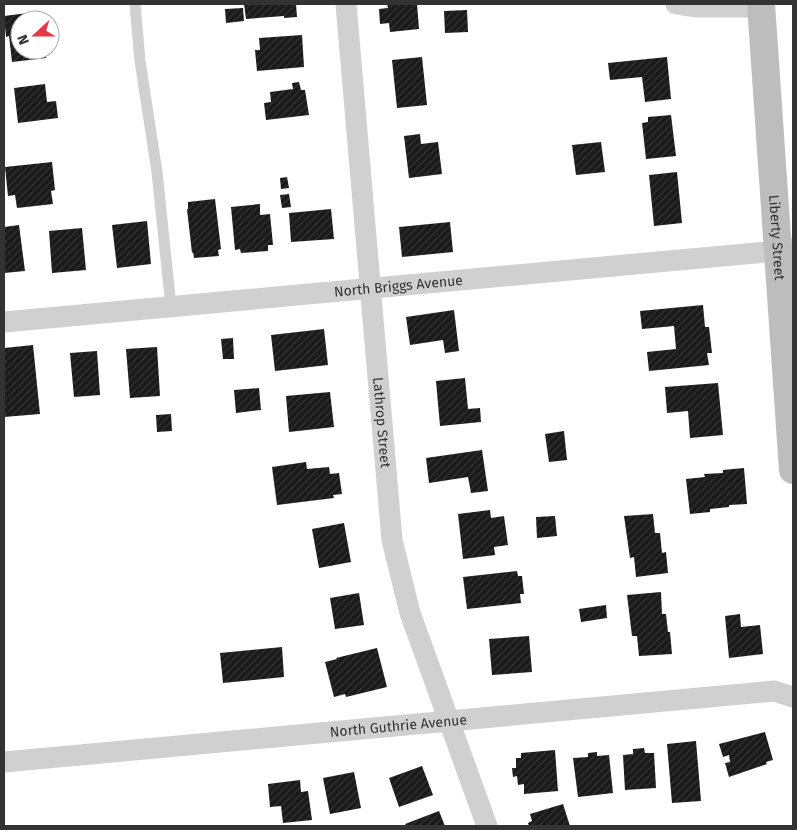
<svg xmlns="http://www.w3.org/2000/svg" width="797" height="830" font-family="'Fira Sans',sans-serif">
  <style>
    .building { fill: url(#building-hatch) }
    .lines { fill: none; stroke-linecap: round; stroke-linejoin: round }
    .lane { stroke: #d0d0d0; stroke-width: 11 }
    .street { stroke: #d0d0d0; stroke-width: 21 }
    .secondary { stroke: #bdbdbd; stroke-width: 28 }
    .labels { text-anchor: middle; stroke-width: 5; stroke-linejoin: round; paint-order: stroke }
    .street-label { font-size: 14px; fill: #333; stroke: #fff }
  </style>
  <defs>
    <pattern id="building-hatch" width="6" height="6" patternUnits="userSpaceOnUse" patternTransform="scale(1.25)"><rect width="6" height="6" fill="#1a1a1a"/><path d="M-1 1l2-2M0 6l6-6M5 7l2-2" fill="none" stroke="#333"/></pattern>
  </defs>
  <rect width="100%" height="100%" fill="#fff"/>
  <path class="building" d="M244 4H296L297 17 284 18V16L246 19Z
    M387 4H417L419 29 390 32 389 23 380 24 379 9 388 8Z
    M243 8 244 21 226 23 225 9Z
    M467 10 468 32 445 33 444 11Z
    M36 12 37 20H20V50H45L46 58 12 62 9 36 6 37 4 16Z
    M302 35 304 67 257 71 255 50H260L259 38Z
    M422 57 427 105 397 108 392 60Z
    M667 57 671 99 645 102 642 77 610 80 608 63Z
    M299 82 301 90H305L309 115 266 120 264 103 271 102 270 92 293 89 292 83Z
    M45 84 47 102 56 101 58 118 18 123 14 88Z
    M671 115 676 156 646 159 642 123 648 122V117Z
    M420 134 421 144 438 142 442 174 409 178 404 136Z
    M601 142 605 172 576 175 572 145Z
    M52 162 55 190 51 191 53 204 17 208 15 195 8 196 5 167Z
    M677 172 682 223 654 226 649 175Z
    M287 177 289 188 281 189 280 178Z
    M289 194 291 207 282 208 280 195Z
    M215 199 221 249 218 250 219 256 194 258 193 252 192 253 187 209H188V202Z
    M260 204V215L270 214 273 245H268V251L241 253 240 249 235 250 231 207Z
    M331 209 334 239 291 242 289 213Z
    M147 221 151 264 117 268 112 225Z
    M450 222 453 252 402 257 399 227Z
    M19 225 25 271 4 273V227Z
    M82 228 86 270 52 273 49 231Z
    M703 305 705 327H709L712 353H707L709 365 649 371 647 352 676 349 674 326 642 329 640 311Z
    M454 310 459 351 445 353 443 340 410 345 406 317Z
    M324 329 328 365 275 371 271 335Z
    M233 338 234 359H223L221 339Z
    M33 345 40 414 4 417V348Z
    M157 347 160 396 130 398 126 349Z
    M97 351 100 395 74 397 70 353Z
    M465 378 468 409 480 408 481 422 440 426 436 381Z
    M718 383 723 435 690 438 688 411 667 413 665 387Z
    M259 388 261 410 236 413 234 390Z
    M330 392 334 427 289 432 286 396Z
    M171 414 172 431 157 432 156 415Z
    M564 431 567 460 549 462 545 434Z
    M482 450 488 491 471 493 468 477 429 483 426 458Z
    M306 462 307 469 329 467 330 474 339 473 342 494 333 495 334 498 277 505 272 467Z
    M744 468 747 504 729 505V507L710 509V512L690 514 686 479 705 477 704 474 723 473V470Z
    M490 510 491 518 504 516 508 545 494 547 495 555 463 559 458 514Z
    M653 514 655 533H660L662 553 666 552 668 573 636 577 634 557 630 558 624 516Z
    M555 516 557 536 537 538 536 517Z
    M344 523 351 562 319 568 312 529Z
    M517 571 518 576H522L524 594H520L521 603 467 609 463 577Z
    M661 592 662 614H666L668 632H670L672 654 639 656 637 636H632L627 595Z
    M359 593 364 625 335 629 330 598Z
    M606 605 607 618 581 622 579 609Z
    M740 614 741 627 760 625 763 654 729 658 725 616Z
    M529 636 532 672 492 675 489 639Z
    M282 647 284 677 223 683 220 653Z
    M377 648 387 687 346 697 345 694 334 697 325 662 337 659 336 658Z
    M765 732 773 760 766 762 767 764 729 777 725 763 730 762 729 755 723 757 719 744Z
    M696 741 701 801 672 803 667 744Z
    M644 748 645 753H654L656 788 625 790 623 755 633 754V749Z
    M555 750 558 791 524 794V784L518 785 517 776 513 777 512 768H516V758H521V753Z
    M597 752V756L609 755 613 793 578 797 573 758 588 757V753Z
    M422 766 433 795 399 807 389 778Z
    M354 772 361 808 330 814 323 778Z
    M300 780 301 792 308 791 312 820 283 823 281 806 270 807 268 784Z
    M563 804 570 826H529L528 823 532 821 530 814Z
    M439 811 445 826H406L405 824Z"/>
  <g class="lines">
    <path class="lane" d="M135 4 140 61 157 172 171 307"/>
    <g class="street">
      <path id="s1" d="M346 4 392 540 410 613 487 826"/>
      <path d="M676 4 695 7H761"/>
      <path id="s2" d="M4 322 777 251 793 248"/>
      <path id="s3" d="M4 762 774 691 793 697"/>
    </g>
    <path class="secondary" id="s4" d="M761 4 793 470"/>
  </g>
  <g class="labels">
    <g class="street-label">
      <text dy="5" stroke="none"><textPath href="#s4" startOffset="234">Liberty Street</textPath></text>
      <text dy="5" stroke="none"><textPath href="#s2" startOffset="396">North Briggs Avenue</textPath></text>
      <text dy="5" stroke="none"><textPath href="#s1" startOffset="420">Lathrop Street</textPath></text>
      <text dy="5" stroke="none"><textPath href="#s3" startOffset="396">North Guthrie Avenue</textPath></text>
    </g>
  </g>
  <rect width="797" height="830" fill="none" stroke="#333333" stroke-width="10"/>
  <g transform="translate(35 35) rotate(249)"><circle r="24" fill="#ffffff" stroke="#adadad"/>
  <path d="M0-4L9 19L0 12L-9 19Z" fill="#e63946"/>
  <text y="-8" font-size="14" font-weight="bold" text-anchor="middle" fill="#333333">N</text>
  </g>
</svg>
